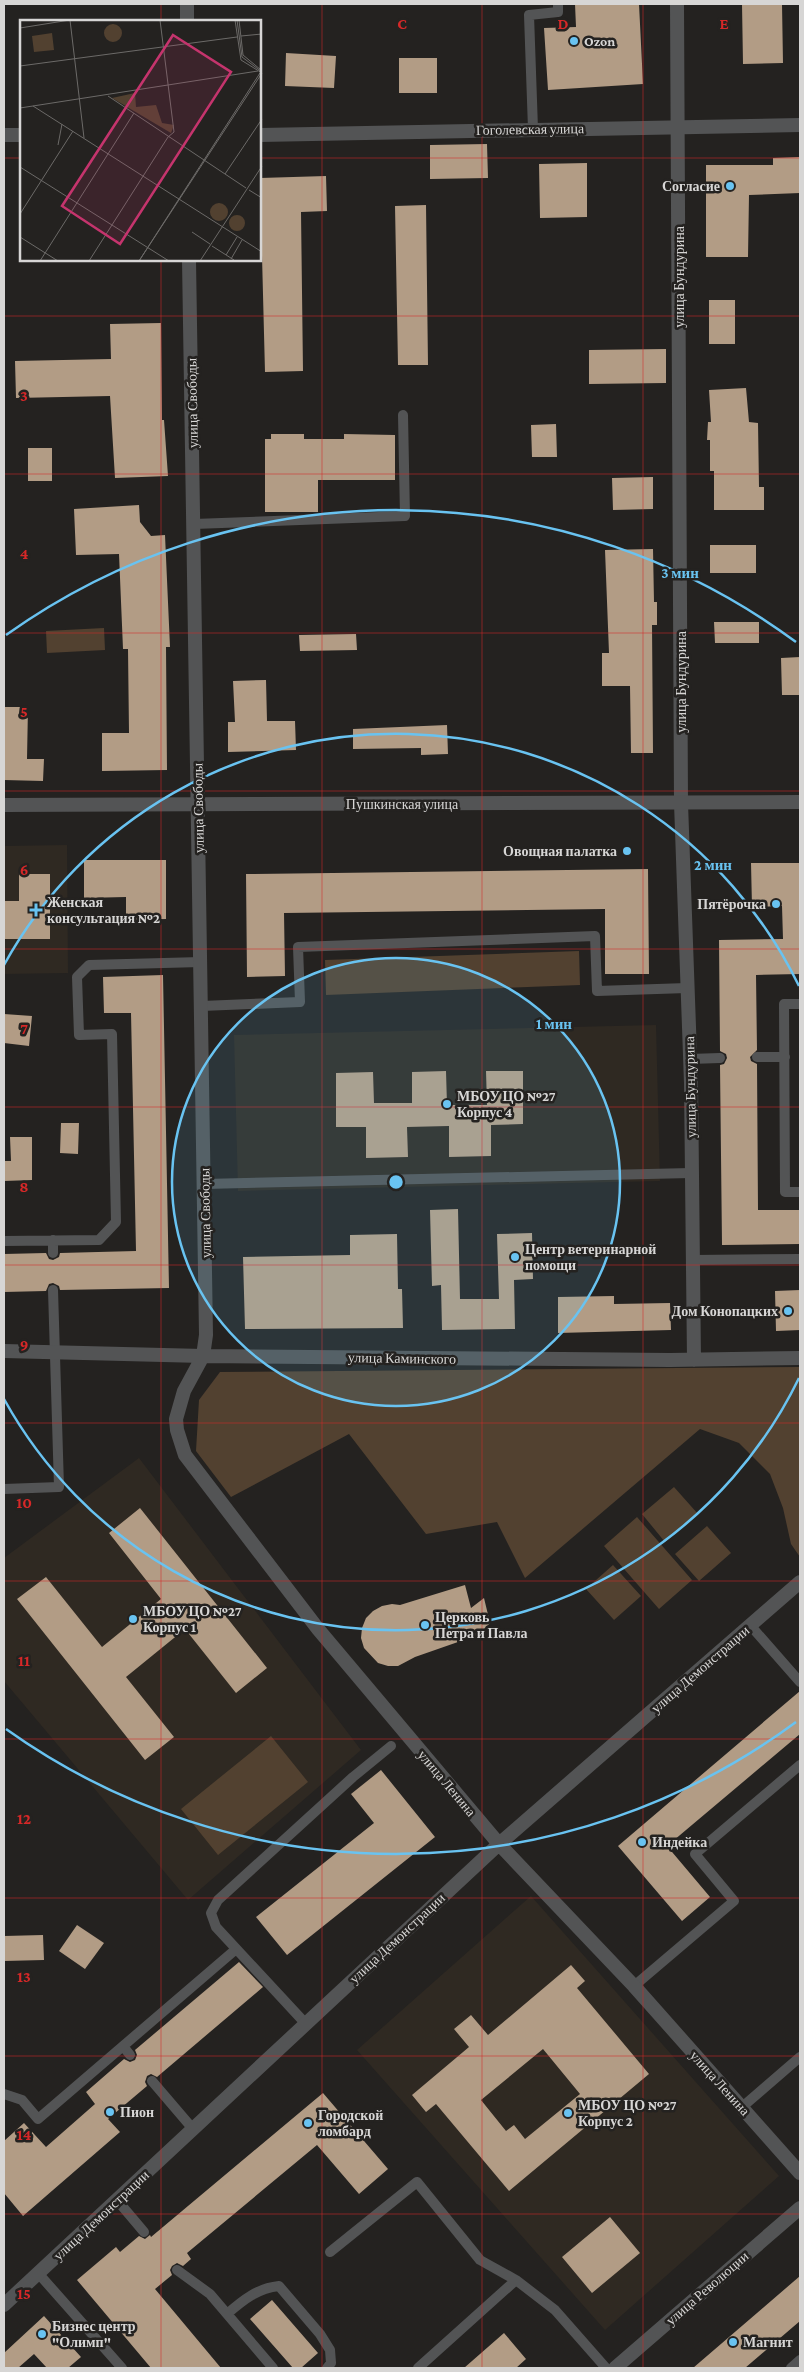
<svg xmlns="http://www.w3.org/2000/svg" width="804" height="2372" font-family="'Crimson Pro',serif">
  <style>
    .built { fill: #2f2922 }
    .green { fill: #524130 }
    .building { fill: #b29c85; fill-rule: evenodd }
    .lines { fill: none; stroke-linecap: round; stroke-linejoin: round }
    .service { stroke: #535455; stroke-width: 10 }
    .minor { stroke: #535455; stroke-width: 14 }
    .tertiary { stroke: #535455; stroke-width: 14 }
    .grid { fill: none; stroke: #d62828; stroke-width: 1; stroke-opacity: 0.55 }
    .ring { fill: none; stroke: #69c3f1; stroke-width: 2.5 }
    .poi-dot { fill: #69c3f1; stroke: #242220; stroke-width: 2 }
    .labels { text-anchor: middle; stroke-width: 5; stroke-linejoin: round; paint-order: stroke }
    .poi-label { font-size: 14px; font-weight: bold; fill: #d7d6d5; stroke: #242220; text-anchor: start }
    .street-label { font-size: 14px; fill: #d7d6d5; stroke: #242220 }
    .inset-road { fill: none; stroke: #6c6a68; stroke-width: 1 }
    .view { fill: #c5346d; fill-opacity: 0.15; stroke: #c5346d; stroke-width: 2.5 }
    .inset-edge { fill: none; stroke: #d7d6d5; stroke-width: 2.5 }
    .grid-label { font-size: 16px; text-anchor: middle; font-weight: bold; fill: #d62828; stroke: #242220; stroke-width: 5; stroke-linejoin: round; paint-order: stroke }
    .centre { fill: #69c3f1; stroke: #242220; stroke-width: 2.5 }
    .ring-label { font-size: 15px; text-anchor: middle; font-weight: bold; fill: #69c3f1; stroke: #242220; stroke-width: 5; stroke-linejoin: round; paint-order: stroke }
  </style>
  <rect width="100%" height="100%" fill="#242220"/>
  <path class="built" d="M67 845 68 973 4 974V846Z
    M656 1025 660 1181 238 1191 234 1035Z
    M139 1458 361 1750 188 1900 4 1681V1558Z
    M531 1896 779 2176 605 2330 357 2050Z"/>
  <path class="green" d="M104 628 105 650 47 653 46 631Z
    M579 951 580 985 326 995 325 960Z
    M800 1367V1557L791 1544 783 1508 770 1474 739 1443 700 1429 525 1578 497 1522 426 1534 349 1434 231 1497 196 1451 199 1400 220 1372Z
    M674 1487 698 1514 665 1542 642 1514Z
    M637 1517 692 1580 659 1609 604 1546Z
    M707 1526 731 1553 699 1581 675 1554Z
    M613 1565 641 1596 614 1620 586 1589Z
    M271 1736 308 1782 218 1855 181 1809Z"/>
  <path class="building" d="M575 4H639L643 84 548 90 544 28 576 27Z
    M742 4H782L783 63 743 64Z
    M286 53 336 56 334 88 285 86Z
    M399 58H437V93H399Z
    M487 144 488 178 430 179V145Z
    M800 157V193L749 195 748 257H706V165H773V158Z
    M587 163V217L540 218 539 164Z
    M326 176 327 211 301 212 303 371 265 372 260 178Z
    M426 205 428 365H398L395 206Z
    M709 300H735V344H709Z
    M161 323 162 420H164L168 476 115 478 110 396 16 398 15 361 111 359 110 324Z
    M666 349V383L589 384V350Z
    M746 388 749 422 758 423 759 487H764V510H714V471H710V440H707L708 422H711L709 390Z
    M556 424 557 457H532L531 425Z
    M271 434H304V439H344V434L395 435V480H318V512H265V439H271Z
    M28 448H52V481H28Z
    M653 477V509L613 510 612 478Z
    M139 505 140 522 151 536 165 535 170 647H166L167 770 102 771V733H129L128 649H123L119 554 76 555 74 509Z
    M710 545H756V573H710Z
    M653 549 654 602H657V625H652L653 753H631L630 686H602V653H609L605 550Z
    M714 622H759V643H715Z
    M356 634 357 650 300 651 299 635Z
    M800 657V695H782L781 658Z
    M266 680 267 721H295L296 750 228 752V722H235L233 681Z
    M4 707H28L27 759H44L43 781 4 780Z
    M447 725 448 754 421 755V748L353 749V729Z
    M84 860H166V919L126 920V897L84 898Z
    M751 863H800V974L756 975 757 1050 750 1057 751 1061 757 1064 758 1210H800V1244L722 1245 720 1065 724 1064 727 1058 726 1054 720 1051 719 940 783 939 782 906 752 907Z
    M648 869 649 974H605V909L284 913 285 976 247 977 246 874Z
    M19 874H50V939H4V901H19Z
    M163 975 169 1288 60 1290 59 1286 53 1283 49 1284 46 1291 4 1292V1254L46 1253 49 1259 53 1260 59 1257 60 1253 136 1251 131 1013H104L103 977Z
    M4 1014 32 1016 29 1046 4 1043Z
    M446 1071 447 1105H487L486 1071H523V1124L491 1125V1156L449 1157V1126L407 1127 408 1157 366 1158V1127H336V1073L373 1072 374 1103H412V1072Z
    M61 1123H79L78 1154 60 1153Z
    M10 1137H32V1180L4 1181V1161H11Z
    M458 1209 460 1299H499L497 1234 532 1233 533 1279 514 1280 515 1329 442 1330 441 1285 432 1286 430 1210Z
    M397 1234 398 1289H402L403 1328 245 1329 243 1257 350 1255V1235Z
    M800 1290V1330L776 1331 775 1291Z
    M614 1296V1304L670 1303 671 1330 558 1333V1297Z
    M140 1508 267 1668 236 1693 185 1629 126 1677 174 1737 145 1760 17 1599 46 1577 102 1647 161 1599 109 1533Z
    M465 1585 471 1608 484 1598 490 1623 478 1635 415 1657 398 1666H388L378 1663 364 1648 361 1638 362 1628 366 1618 373 1611 382 1606 392 1604 400 1605Z
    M800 1691V1734L667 1846 710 1897 682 1921 618 1846Z
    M381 1770 435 1837 287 1955 256 1917 374 1823 351 1794Z
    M77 1925 104 1943 85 1969 59 1951Z
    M43 1935 44 1960 4 1961V1936Z
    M239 1962 263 1987 157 2077 151 2074 147 2076 145 2082 147 2086 108 2119 120 2132 23 2216 4 2193V2141L24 2123 46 2147 95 2104 86 2092 124 2059 130 2062 135 2060 137 2055 135 2050Z
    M571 1965 585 1981 577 1988 649 2074 509 2191 436 2104 426 2112 412 2095 469 2047 454 2029 471 2015 488 2035ZM543 2049 580 2094 525 2139 514 2125 506 2131 481 2100Z
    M323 2093 388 2169 359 2194 317 2145 187 2253 191 2259 183 2266 177 2263 172 2266 170 2270 172 2275 155 2289 221 2368H151L77 2280 116 2247 120 2252 139 2236 145 2239 150 2235 151 2237Z
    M610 2217 640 2253 592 2293 562 2257Z
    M800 2276V2321L745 2368H693Z
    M272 2300 318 2353 301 2368H293L250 2319Z
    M44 2316 81 2357 68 2368H47L34 2354 18 2368H4V2353Z
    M504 2333 526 2359 516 2368H464Z"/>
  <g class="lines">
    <path class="service" d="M533 129 529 15 558 12V4
      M194 524 405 516 403 415
      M800 1004H784L785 1192H800
      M202 1006 300 1002 298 947 595 936 597 991 687 988
      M757 1057H785
      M690 1059 720 1058
      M204 1184 691 1173
      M53 1240V1253
      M4 1241 99 1240 116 1222 112 1034 79 1035 77 977 89 965 201 962
      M693 1260 800 1259
      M4 1489 59 1487 53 1290
      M750 1625 800 1682
      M634 1986 734 1901 695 1854 800 1765
      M306 2024 216 1927 211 1913 218 1900 353 1777 391 1746
      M123 2046 130 2055
      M152 2081 193 2129
      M4 2094 22 2100 38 2119 235 1950
      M741 2108 800 2057
      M117 2200 144 2232
      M330 2252 417 2182 480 2260 516 2280 555 2310 606 2368
      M177 2270 210 2294 273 2368
      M38 2273 122 2368
      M227 2314C243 2300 258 2288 279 2286L320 2334 330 2350 331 2363 327 2368
      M418 2368 516 2280
      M791 2368 800 2360"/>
    <path class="minor" d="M187 4V21
      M677 4 681 803 691 1083 694 1360
      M4 135H21
      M260 135 800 125
      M189 260 206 1335 203 1356 184 1391 176 1419 177 1430 185 1455 318 1629 499 1844 634 1986 800 2173
      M4 1351 203 1356 670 1360 800 1358
      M4 2305 499 1844 800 1582
      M615 2368 800 2208"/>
    <path class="tertiary" d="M4 805 800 802"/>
  </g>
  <path class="grid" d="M161 4V21M322 4V2368M482 4V2368M643 4V2368M4 158H21M260 158H800M161 260V2368M4 316H800M4 474H800M4 633H800M4 791H800M4 949H800M4 1107H800M4 1265H800M4 1423H800M4 1581H800M4 1739H800M4 1898H800M4 2056H800M4 2214H800"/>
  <circle cx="396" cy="1182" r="224" fill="#69c3f1" fill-opacity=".12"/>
  <g class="ring">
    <circle cx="396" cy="1182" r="224"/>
    <path d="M799 1378A448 448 0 0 1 4 1399M4 965A448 448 0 0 1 799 986"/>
    <path d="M796 1722A672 672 0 0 1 6 1729M6 635A672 672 0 0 1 796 642"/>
  </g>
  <g class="poi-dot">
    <circle cx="574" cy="41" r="5"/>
    <circle cx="730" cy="186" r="5"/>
    <circle cx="627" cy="851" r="5"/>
    <circle cx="776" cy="904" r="5"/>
    <path d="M33.5 902.5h5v5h5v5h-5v5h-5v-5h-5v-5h5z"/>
    <circle cx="447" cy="1104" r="5"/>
    <circle cx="515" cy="1257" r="5"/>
    <circle cx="788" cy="1311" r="5"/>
    <circle cx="133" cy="1619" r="5"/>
    <circle cx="425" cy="1625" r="5"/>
    <circle cx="642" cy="1842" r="5"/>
    <circle cx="110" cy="2112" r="5"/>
    <circle cx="568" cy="2113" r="5"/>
    <circle cx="308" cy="2123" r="5"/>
    <circle cx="42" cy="2334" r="5"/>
    <circle cx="733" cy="2342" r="5"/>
  </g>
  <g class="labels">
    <g class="poi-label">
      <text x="584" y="46">Ozon</text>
      <text x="720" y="191" text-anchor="end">Согласие</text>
      <text x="617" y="856" text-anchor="end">Овощная палатка</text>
      <text x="47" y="907">Женская<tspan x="47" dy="16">консультация №2</tspan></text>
      <text x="766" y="909" text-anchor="end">Пятёрочка</text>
      <text x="457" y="1101">МБОУ ЦО №27<tspan x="457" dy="16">Корпус 4</tspan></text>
      <text x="525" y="1254">Центр ветеринарной<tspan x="525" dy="16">помощи</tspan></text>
      <text x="778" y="1316" text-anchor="end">Дом Конопацких</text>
      <text x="143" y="1616">МБОУ ЦО №27<tspan x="143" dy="16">Корпус 1</tspan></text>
      <text x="435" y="1622">Церковь<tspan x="435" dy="16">Петра и Павла</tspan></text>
      <text x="652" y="1847">Индейка</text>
      <text x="578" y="2110">МБОУ ЦО №27<tspan x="578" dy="16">Корпус 2</tspan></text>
      <text x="120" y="2117">Пион</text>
      <text x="318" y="2120">Городской<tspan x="318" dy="16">ломбард</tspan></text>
      <text x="52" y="2331">Бизнес центр<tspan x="52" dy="16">"Олимп"</tspan></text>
      <text x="743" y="2347">Магнит</text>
    </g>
    <g class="street-label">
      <text transform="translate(530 129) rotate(-1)" y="5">Гоголевская улица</text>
      <text transform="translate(679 277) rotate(-90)" y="5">улица Бундурина</text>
      <text transform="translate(192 403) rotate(-91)" y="5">улица Свободы</text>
      <text transform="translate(681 682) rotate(-90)" y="5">улица Бундурина</text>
      <text x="402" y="809">Пушкинская улица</text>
      <text transform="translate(198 808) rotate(-91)" y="5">улица Свободы</text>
      <text transform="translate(690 1087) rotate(-91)" y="5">улица Бундурина</text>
      <text transform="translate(205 1213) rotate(-91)" y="5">улица Свободы</text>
      <text transform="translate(402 1358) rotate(1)" y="5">улица Каминского</text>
      <text transform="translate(700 1669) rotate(-41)" y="5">улица Демонстрации</text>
      <text transform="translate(447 1783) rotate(50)" y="5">улица Ленина</text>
      <text transform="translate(397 1938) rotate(-43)" y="5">улица Демонстрации</text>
      <text transform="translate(720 2083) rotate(48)" y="5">улица Ленина</text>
      <text transform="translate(101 2215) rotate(-43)" y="5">улица Демонстрации</text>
      <text transform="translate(707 2288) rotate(-41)" y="5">улица Революции</text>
    </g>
  </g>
  <g transform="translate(20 20)">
    <rect width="241" height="241" fill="#242220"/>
    <path d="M84 13a9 9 0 1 1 18 0a9 9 0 1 1-18 0ZM32 13 34 30 14 32 12 16ZM115 73 116 87 136 85 142 103 154 105 151 113 92 78ZM190 192a9 9 0 1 1 18 0a9 9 0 1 1-18 0ZM209 203a8 8 0 1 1 16 0a8 8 0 1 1-16 0Z" fill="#524130"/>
    <path class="inset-road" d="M50 0 64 118M215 0 221 40 242 53M217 0 222 37 242 52M219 0 223 35 241 50M0 8 50 0M221 16 242 14M0 46 217 17M88 76 226 168M13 86 242 232M0 88 238 51M38 125 42 104M0 147 149 241M205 154 242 99M229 170 242 178M0 194 53 111M172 212 190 224M0 217 38 241M192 226 214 240M206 235 217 217M211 239 222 220M20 241 114 93M69 241 148 117 154 112 140 0M119 241 240 53M119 241 242 53M180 241 242 146"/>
    <path class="view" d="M153 15 211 52 100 224 42 186Z"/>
    <rect width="241" height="241" class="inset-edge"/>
  </g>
  <g class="grid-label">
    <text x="402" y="29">C</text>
    <text x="563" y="29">D</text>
    <text x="724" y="29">E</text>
    <text x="24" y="401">3</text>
    <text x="24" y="559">4</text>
    <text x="24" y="717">5</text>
    <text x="24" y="875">6</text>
    <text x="24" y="1034">7</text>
    <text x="24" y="1192">8</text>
    <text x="24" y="1350">9</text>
    <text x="24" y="1508">10</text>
    <text x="24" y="1666">11</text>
    <text x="24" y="1824">12</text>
    <text x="24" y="1982">13</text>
    <text x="24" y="2140">14</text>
    <text x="24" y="2299">15</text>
  </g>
  <circle cx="396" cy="1182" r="8" class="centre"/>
  <g class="ring-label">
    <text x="680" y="578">3 мин</text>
    <text x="713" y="870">2 мин</text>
    <text x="554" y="1029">1 мин</text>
  </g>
  <rect width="804" height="2372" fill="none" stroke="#d7d6d5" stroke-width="10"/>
</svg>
